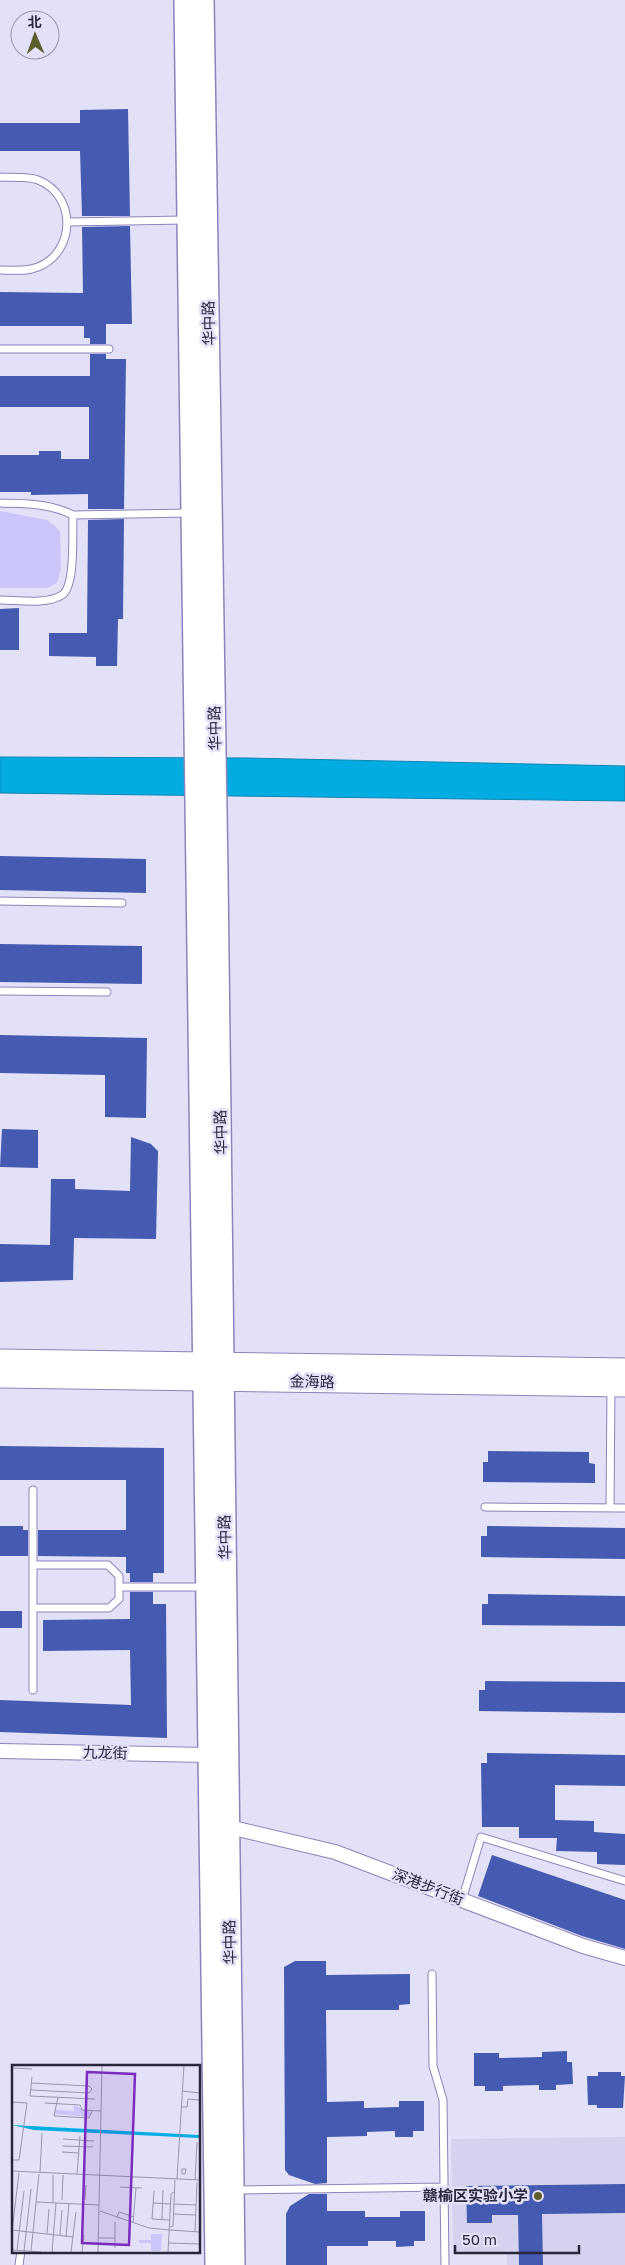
<svg xmlns="http://www.w3.org/2000/svg" width="625" height="2265" font-family="'Golos Text','Noto Sans SC',sans-serif">
  <style>
    .built { fill: #d5d2ed }
    .green { fill: #cbc6fa }
    .water { fill: #00ace2; stroke: #0d84b0 }
    .building { fill: #445bb1 }
    .lines { fill: none; stroke-linecap: round; stroke-linejoin: round }
    .service-casing { stroke: #8b84ba; stroke-width: 9 }
    .minor-casing { stroke: #8b84ba; stroke-width: 16 }
    .secondary-casing { stroke: #8b84ba; stroke-width: 21 }
    .primary-casing { stroke: #8b84ba; stroke-width: 24 }
    .service { stroke: #fff; stroke-width: 7 }
    .minor { stroke: #fff; stroke-width: 14 }
    .secondary { stroke: #fff; stroke-width: 19 }
    .primary { stroke: #fff; stroke-width: 21 }
    .poi-dot { fill: #5d5e2b; stroke: #e3e1f8; stroke-width: 2 }
    .labels { text-anchor: middle; stroke-width: 5; stroke-linejoin: round; paint-order: stroke }
    .street-label { font-size: 15px; fill: #2a273d; stroke: #e3e1f8 }
    .poi-label { font-size: 15px; font-weight: bold; fill: #2a273d; stroke: #e3e1f8; text-anchor: end }
    .inset-road { fill: none; stroke: #9997ad; stroke-width: 1 }
    .view { fill: #7b2cbf; fill-opacity: 0.15; stroke: #7b2cbf; stroke-width: 2.5 }
    .inset-edge { fill: none; stroke: #2a273d; stroke-width: 2.5 }
  </style>
  <rect width="100%" height="100%" fill="#e3e1f8"/>
  <path class="built" d="M625 2137V2265H507L506 2253H453L451 2139Z"/>
  <path class="green" d="M0 511 47 520 55 526 60 532 61 569 57 583 47 588H0Z"/>
  <path class="water" d="M0 757 247 758 625 766V801L0 793Z"/>
  <path class="building" d="M128 109 130 216H82L80 151H0V123H80V110Z
    M130 226 132 324H106V344H90V338H84V326H0V292L83 293 82 227Z
    M90 354H106V359H126L124 509H88V494L31 495V492H0V455H39V451H61V459H89V407H0V376H90Z
    M124 519 123 619H118L117 666H96V657L49 656V633H87L88 520Z
    M19 608V650H0V609Z
    M0 856 146 859V893L0 890Z
    M0 944 142 946V984L0 982Z
    M0 1035 147 1038 146 1118 105 1117V1075L0 1073Z
    M2 1129 38 1130V1168L0 1167Z
    M131 1137 151 1144 158 1151 156 1239 74 1238 73 1280 0 1282V1244L50 1245 51 1179H75V1189L130 1191Z
    M0 1446 164 1448V1573H153V1582H130V1573H126V1557L38 1556V1530H126V1480H0Z
    M488 1451 589 1452V1463L595 1464V1483L483 1482V1462H488Z
    M0 1526H23V1530H28V1556H0Z
    M487 1526 625 1528V1559L481 1557V1536H487Z
    M130 1592H153V1604H166L167 1738 0 1732V1700L131 1705 130 1650 43 1651V1620L130 1619Z
    M488 1594 625 1596V1626L482 1625V1604H488Z
    M0 1611H22V1628H0Z
    M485 1681 625 1682V1713L479 1711V1690H485Z
    M487 1753 625 1755V1786L555 1785V1820L594 1821V1832L625 1834V1865L597 1864V1852L556 1851 557 1838H519V1827H482L481 1763H487Z
    M492 1855 625 1900V1949L582 1936 478 1896Z
    M295 1961H326V1975L410 1974V2004L399 2005V2010H326L327 2102 364 2101V2108L399 2107V2101H424V2131H413V2137H395V2131L367 2132V2136L327 2137V2183L315 2184 289 2175 285 2170 284 1967Z
    M567 2051V2062H572L573 2084 556 2085V2090H539V2085L503 2086V2091H485V2086H474V2053H499V2058L542 2057V2052Z
    M598 2072H621V2076H625L623 2108H597V2105H588L587 2076H598Z
    M625 2184V2213L542 2214 543 2265H519L518 2215H492V2223H467L466 2186Z
    M309 2194H327V2211H365V2217H400V2211H425V2241H414V2246L396 2247V2241H368V2246H327V2265H286V2214L290 2206Z"/>
  <g class="lines">
    <g class="service-casing">
      <path id="service" d="M0 177C12 178 26 176 38 180 77 195 76 252 38 267 26 272 12 270 0 270
        M68 222 185 220
        M0 349H109
        M0 503C26 504 49 503 73 515L190 513
        M0 600C18 600 46 605 62 595 76 586 72 532 73 515
        M0 901 122 903
        M0 991 107 992
        M485 1507 625 1508
        M610 1508 611 1387
        M119 1587H204
        M33 1608H109L119 1599V1576L108 1565H33
        M33 1690V1490
        M462 1900 481 1837 625 1881
        M432 1974 433 2066 443 2100 445 2265
        M236 2190 444 2187
        M19 2265 21 2251"/>
    </g>
    <g class="minor-casing">
      <path id="minor" d="M0 1751 209 1755
        M229 1827 335 1852 583 1946 625 1958"/>
    </g>
    <g class="secondary-casing">
      <path id="secondary" d="M0 1359 625 1368
        M0 1378 625 1387"/>
    </g>
    <g class="primary-casing">
      <path id="primary" d="M185 0 216 2265
        M203 0 217 874 234 2265"/>
    </g>
    <use href="#service" class="service"/>
    <use href="#minor" class="minor"/>
    <use href="#secondary" class="secondary"/>
    <use href="#primary" class="primary"/>
  </g>
  <circle class="poi-dot" cx="538" cy="2196" r="5"/>
  <g class="labels">
    <g class="street-label">
      <text transform="translate(209 323) rotate(-91)" y="5">华中路</text>
      <text transform="translate(215 728) rotate(-91)" y="5">华中路</text>
      <text transform="translate(221 1132) rotate(-91)" y="5">华中路</text>
      <text transform="translate(312 1382) rotate(1)" y="5">金海路</text>
      <text transform="translate(225 1537) rotate(-91)" y="5">华中路</text>
      <text transform="translate(105 1753) rotate(1)" y="5">九龙街</text>
      <text transform="translate(428 1887) rotate(21)" y="5">深港步行街</text>
      <text transform="translate(230 1942) rotate(-91)" y="5">华中路</text>
    </g>
    <g class="poi-label">
      <text x="528" y="2201">赣榆区实验小学</text>
    </g>
  </g>
  <g transform="translate(12 2065)">
    <rect width="188" height="188" fill="#e3e1f8"/>
    <path d="M62 40 78 47V52L43 49V45L62 46ZM139 169H150L149 186H139V178H127V175H139Z" fill="#cbc6fa"/>
    <path d="M0 60 187 70V73L22 65Z" fill="#00ace2"/>
    <path class="inset-road" d="M0 3 20 4M20 12 18 31 83 34M19 25 77 28 80 24 77 21 19 18M170 26 188 28M46 32 42 51 77 53 80 46M0 37 15 38 7 95H0M33 38 68 40 70 45 89 46M169 42H175L176 34 188 35M51 74 82 76M50 81 81 82M50 87 67 88M170 104H174L173 109H170ZM0 106 188 115M28 107 30 68M65 109 68 71M165 114 172 0M183 115 185 77M108 122 130 123M142 126 140 154 158 155M50 135 51 110M73 135 74 120M24 137 87 140M41 138V110M141 138 159 139M162 139 184 140M88 146 137 163 158 165M161 149 184 150M105 152 107 147 122 152M150 154 151 125M103 157V183M121 158 124 123M158 162 161 161 163 115M0 165 61 172M158 165 188 167M0 166 7 108M183 167 185 117M35 169 37 144M48 170 50 145M54 171 57 138M87 173H103M157 178 188 179M0 185 29 187M5 185 12 126M12 186 19 124M19 186 27 109M40 187 44 138M59 187 64 147M70 187 72 170M86 187 90 0M156 187 159 129 162 127"/>
    <path class="view" d="M75 7 123 9 117 180 70 178Z"/>
    <rect width="188" height="188" class="inset-edge"/>
  </g>
  <g transform="translate(35 35) rotate(358)"><circle r="24" fill="#e3e1f8" stroke="#9997ad"/>
  <path d="M0-4L9 19L0 12L-9 19Z" fill="#5d5e2b"/>
  <text y="-8" font-size="14" font-weight="bold" text-anchor="middle" fill="#2a273d">北</text>
  </g>
  <path d="M455 2245v8h124v-8" fill="none" stroke="#2a273d" stroke-width="2.5"/>
  <text x="462" y="2245" font-size="15" fill="#2a273d" stroke="#e3e1f8" stroke-width="4" paint-order="stroke">50 m</text>
</svg>
